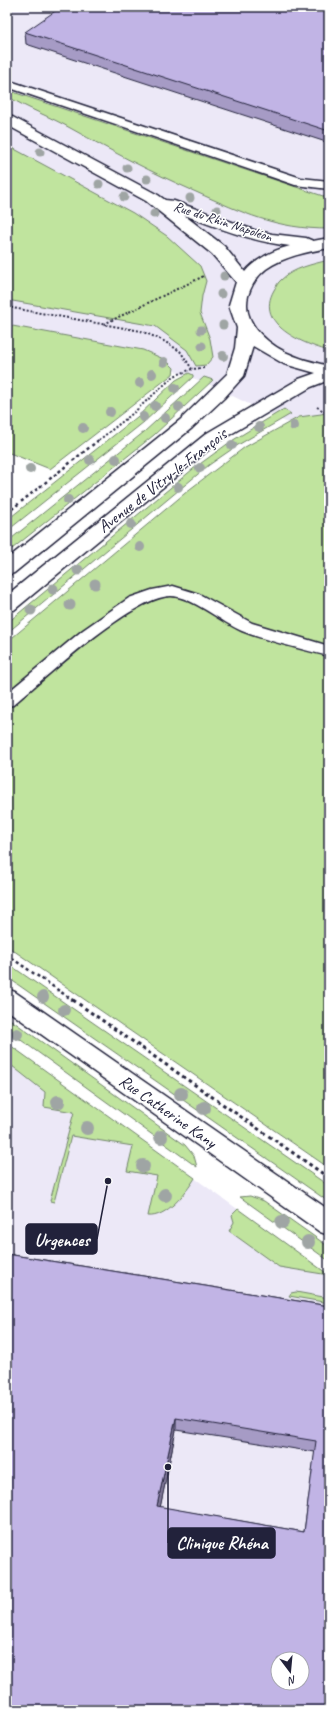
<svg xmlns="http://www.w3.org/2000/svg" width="336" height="1717" font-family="Caveat,sans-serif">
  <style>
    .built { fill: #ece8f7; fill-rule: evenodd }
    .green { fill: #c0e49e; stroke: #71836c }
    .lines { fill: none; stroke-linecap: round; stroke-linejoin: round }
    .lane-casing { stroke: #22223b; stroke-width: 3 }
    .street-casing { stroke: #22223b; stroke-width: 3 }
    .secondary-casing { stroke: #22223b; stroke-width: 3 }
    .path-far2 { stroke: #22223b; stroke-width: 2; stroke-dasharray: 2 2; stroke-linecap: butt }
    .path-far1 { stroke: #22223b; stroke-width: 2.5; stroke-dasharray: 3 3; stroke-linecap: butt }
    .path { stroke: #22223b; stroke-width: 3; stroke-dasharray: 3.5 3.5; stroke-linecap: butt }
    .lane { fill: #fff; fill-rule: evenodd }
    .street { fill: #fff; fill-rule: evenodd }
    .secondary { fill: #fff; fill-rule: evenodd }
    .tree { fill: #9fa5a4 }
    .wall { fill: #a69bc5; stroke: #22223b; fill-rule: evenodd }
    .shaded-wall { fill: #877ea0; stroke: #22223b }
    .building { fill: #c1b4e5; stroke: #22223b; fill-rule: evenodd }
    .labels { text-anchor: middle; stroke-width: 3; stroke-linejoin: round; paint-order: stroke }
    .far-street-label { font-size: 14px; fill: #22223b; stroke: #fff }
    .street-label { font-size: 17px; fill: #22223b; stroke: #fff }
    .leader { fill: none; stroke: #22223b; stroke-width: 1.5 }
    .callout-dot { fill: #22223b; stroke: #fff; stroke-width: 1.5 }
    .callout { fill: #22223b; stroke: #22223b; stroke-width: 1.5 }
    .callout-label { font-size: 18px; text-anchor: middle; font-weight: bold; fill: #fff }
  </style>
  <rect width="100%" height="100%" fill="#fff"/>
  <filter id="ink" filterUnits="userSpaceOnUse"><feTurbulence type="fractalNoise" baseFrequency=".025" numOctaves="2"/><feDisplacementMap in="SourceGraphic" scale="8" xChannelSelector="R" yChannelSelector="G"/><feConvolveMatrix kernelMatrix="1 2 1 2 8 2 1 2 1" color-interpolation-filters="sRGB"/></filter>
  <g filter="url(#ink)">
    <path class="built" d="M7 7H329V425L304 431 208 384 141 358 7 333Z
      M7 1043 329 1275V1710H7ZM278 1659H302V1683H278Z"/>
    <path class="green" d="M7 90 329 198V229C276 229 243 213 196 192 153 173 113 152 72 129 51 117 28 109 7 96Z
      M7 145 133 213 167 236 200 266 206 281 202 296 200 313 210 339 213 357 206 365 196 366 187 350 155 326 7 300Z
      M329 260V351C304 344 254 325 274 290 276 287 278 282 281 280 293 268 313 264 329 260Z
      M7 325 143 350 166 360 174 368 173 374 50 469 7 452Z
      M189 373 193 375V377L144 422 7 531V520L137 417 176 380Z
      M204 377 213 380 154 435 7 553V542L144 432Z
      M284 409 291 414 238 445 209 465 7 633V623L193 469 230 442Z
      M329 412V1168L7 946V642L190 489 245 447 299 417 321 414Z
      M7 963 329 1186V1202L7 977Z
      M7 1017 185 1145 194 1156 197 1167 7 1030Z
      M7 1043 195 1178C186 1193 166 1218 148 1216L157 1176 127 1171 133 1146 71 1136 54 1202 50 1201 74 1112 44 1107 45 1092 7 1062Z
      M250 1196 264 1201 329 1247V1261L240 1197Z
      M238 1209 329 1275 279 1267 229 1231 234 1222 232 1215Z
      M296 1292 329 1298V1303L289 1296 291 1293Z"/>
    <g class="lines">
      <g class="lane-casing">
        <path id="lane" d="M7 80 301 178 329 181V189L295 185 7 87Z
          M173 586 199 594 252 623 329 646V656C302 649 267 641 242 631 223 623 191 596 171 596 133 596 44 679 13 705L7 706V693L83 630 129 598 152 590Z"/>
      </g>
      <g class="street-casing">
        <path id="street" d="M7 989 15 992 329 1210V1235L320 1232 7 1010Z"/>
      </g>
      <g class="secondary-casing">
        <path id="secondary" d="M7 114 158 195 165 200 174 201 254 230 272 234 306 238 313 241 329 238V248C307 252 285 256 266 269 257 276 251 286 248 296 241 325 272 348 297 357 307 361 318 363 329 366V380L311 387 219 441 14 610 7 611V595L207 433 299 379 316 373 284 364 253 346 244 376 224 398 192 428 14 573 7 575V559L180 420 227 374 235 348 237 328 229 305 236 282 212 254 146 201 7 125ZM184 215C219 228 253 242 290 246 274 250 256 259 245 272L224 246Z"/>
      </g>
      <path class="path-far2" d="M7 307 141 331 162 340 180 351 192 369
        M104 324 204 276
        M317 407 329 414
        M99 440 132 414 174 376 192 369 204 368"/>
      <path class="path-far1" d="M7 513 100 439
        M7 955 74 1001"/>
      <path class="path" d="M73 1000 329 1178"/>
      <use href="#lane" class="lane"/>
      <use href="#street" class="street"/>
      <use href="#secondary" class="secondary"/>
    </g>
    <g class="tree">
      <circle cx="40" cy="152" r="4.5"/>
      <circle cx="127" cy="168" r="4.5"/>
      <circle cx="147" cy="179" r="4.5"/>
      <circle cx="99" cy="184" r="4.5"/>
      <circle cx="124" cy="197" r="4.5"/>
      <circle cx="190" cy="198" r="4.5"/>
      <circle cx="217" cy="210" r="4.5"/>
      <circle cx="154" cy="214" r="4.5"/>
      <circle cx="224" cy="276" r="4.5"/>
      <circle cx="221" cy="294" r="4.5"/>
      <circle cx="223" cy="325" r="4.5"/>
      <circle cx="201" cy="330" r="4.5"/>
      <circle cx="202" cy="346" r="4.5"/>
      <circle cx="223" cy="356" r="5"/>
      <circle cx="164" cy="362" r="5"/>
      <circle cx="152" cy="374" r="5"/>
      <circle cx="140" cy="383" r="5"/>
      <circle cx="175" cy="388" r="5"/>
      <circle cx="155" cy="406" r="5"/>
      <circle cx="179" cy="407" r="5"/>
      <circle cx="110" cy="412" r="5"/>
      <circle cx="143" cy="417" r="5"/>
      <circle cx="165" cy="418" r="5"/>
      <circle cx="294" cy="426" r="5"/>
      <circle cx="259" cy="427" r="5"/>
      <circle cx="83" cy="428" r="5"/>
      <circle cx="232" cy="445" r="5"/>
      <circle cx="116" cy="459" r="5"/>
      <circle cx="90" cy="460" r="5"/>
      <circle cx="200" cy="468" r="5"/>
      <circle cx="30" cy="469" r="5"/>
      <circle cx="178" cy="487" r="5"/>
      <circle cx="68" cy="500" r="5"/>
      <circle cx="131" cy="524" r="5"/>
      <circle cx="140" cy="547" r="5"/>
      <circle cx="78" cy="570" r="5.5"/>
      <circle cx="95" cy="584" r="5.5"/>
      <circle cx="53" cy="589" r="5.5"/>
      <circle cx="70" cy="605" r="5.5"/>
      <circle cx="31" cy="610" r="5.5"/>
      <circle cx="43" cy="997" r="6"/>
      <circle cx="64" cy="1010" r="6"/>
      <circle cx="17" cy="1034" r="6"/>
      <circle cx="181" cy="1094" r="7"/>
      <circle cx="58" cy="1102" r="7"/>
      <circle cx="204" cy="1108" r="7"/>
      <circle cx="87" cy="1128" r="7"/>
      <circle cx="161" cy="1137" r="7"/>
      <circle cx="143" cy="1166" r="7"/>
      <circle cx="165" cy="1195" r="7"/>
      <circle cx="282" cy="1222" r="7"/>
      <circle cx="308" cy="1242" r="7"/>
    </g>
    <path class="wall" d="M329 7V143L26 44 25 32Z
      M7 1254 329 1306V1710H7ZM176 1430 315 1452 304 1532 160 1507Z"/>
    <path class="shaded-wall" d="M176 1418V1430L158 1518 157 1506Z"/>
    <path class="building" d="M61 7H329V131L25 32Z
      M7 1254 329 1306V1710H7ZM176 1418 316 1441 304 1532 157 1506ZM278 1659H302V1683H278Z"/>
  </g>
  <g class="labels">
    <g class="far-street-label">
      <text transform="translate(223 221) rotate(18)" y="5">Rue du Rhin Napoléon</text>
    </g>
    <g class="street-label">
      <text transform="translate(162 480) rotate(-38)" y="6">Avenue de Vitry-le-François</text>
      <text transform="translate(168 1111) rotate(35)" y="6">Rue Catherine Kany</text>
    </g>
  </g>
  <path class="leader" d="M108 1181L97 1239M168 1467L168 1543"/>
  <g class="callout-dot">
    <circle cx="108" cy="1181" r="4"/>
    <circle cx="168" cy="1467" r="4"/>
  </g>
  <g class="callout">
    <rect x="26" y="1224" width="71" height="30" rx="4"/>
    <rect x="168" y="1528" width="107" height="30" rx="4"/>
  </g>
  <g class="callout-label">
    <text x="62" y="1246">Urgences</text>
    <text x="222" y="1549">Clinique Rhéna</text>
  </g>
  <rect width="336" height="1717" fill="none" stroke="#fff" stroke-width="24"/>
  <rect x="12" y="12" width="312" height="1693" fill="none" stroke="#22223b" stroke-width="1.5" filter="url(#ink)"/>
  <g transform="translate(290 1671) rotate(164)"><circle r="19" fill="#ffffff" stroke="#a7a7b1"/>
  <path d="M0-3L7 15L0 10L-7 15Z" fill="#22223b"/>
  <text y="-6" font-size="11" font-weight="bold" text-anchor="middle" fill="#22223b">N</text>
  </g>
</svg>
